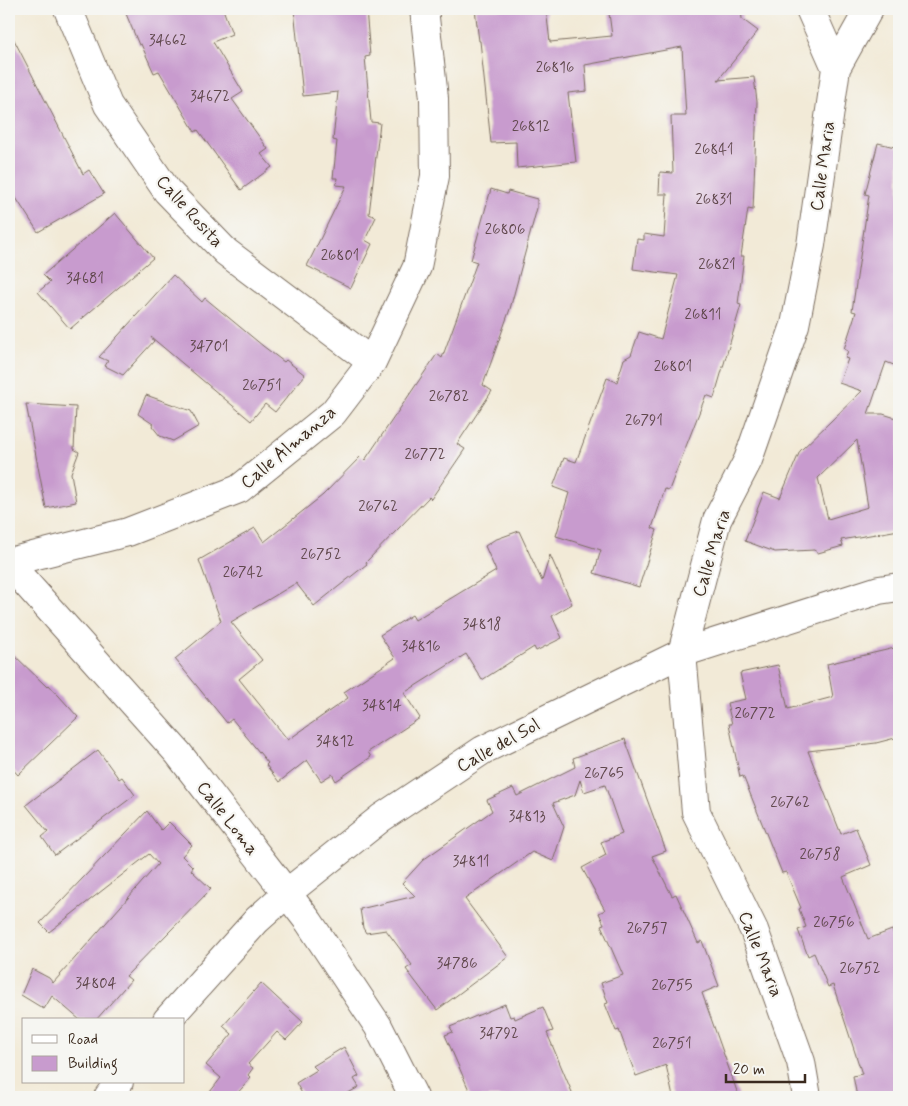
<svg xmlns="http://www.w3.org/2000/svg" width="908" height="1106" font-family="Mynerve,sans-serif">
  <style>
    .building { fill: #c89bce; fill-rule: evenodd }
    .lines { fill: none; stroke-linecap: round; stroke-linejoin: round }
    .minor-casing { stroke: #7b6d5f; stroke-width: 30 }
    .tertiary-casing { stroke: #7b6d5f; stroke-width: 30 }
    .minor { stroke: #fff; stroke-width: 28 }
    .tertiary { stroke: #fff; stroke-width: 28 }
    .labels { text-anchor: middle; stroke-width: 4.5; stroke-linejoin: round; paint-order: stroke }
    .number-label { font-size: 15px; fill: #5e464a }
    .street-label { font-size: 18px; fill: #3b2a1e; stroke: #f6f6f2 }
  </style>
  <rect width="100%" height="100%" fill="#f6f6f2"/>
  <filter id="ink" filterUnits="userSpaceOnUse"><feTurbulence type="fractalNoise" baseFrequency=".02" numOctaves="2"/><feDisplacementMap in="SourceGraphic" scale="10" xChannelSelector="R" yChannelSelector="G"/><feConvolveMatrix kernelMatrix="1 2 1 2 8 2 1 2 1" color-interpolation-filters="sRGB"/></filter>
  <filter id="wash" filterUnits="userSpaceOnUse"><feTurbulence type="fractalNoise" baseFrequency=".0096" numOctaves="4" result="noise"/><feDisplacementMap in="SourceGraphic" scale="20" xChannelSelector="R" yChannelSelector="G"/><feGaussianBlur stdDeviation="1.12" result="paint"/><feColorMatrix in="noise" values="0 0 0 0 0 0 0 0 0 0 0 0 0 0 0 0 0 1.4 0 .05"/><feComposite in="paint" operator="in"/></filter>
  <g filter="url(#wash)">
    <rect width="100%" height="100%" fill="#f2ead7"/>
    <g id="blocks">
      <path class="building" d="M124 9H223L232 34 213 42 243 92 232 99 268 149 261 154 272 167 241 190 198 130 195 132 159 71 154 73 141 44 139 45Z
        M294 9H366L370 56 365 57 371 122 380 123 369 214 376 217 365 240 372 244 351 288 307 266 346 186 336 185 337 178H333L337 141 333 140 338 92 303 96Z
        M475 9H546L550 42 612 36 609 13 639 9H741L742 19 758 31 718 80 754 77 757 102 753 210 748 209 741 256H744L738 304 741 305 714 398 706 395 669 490 665 489 652 528 657 530 639 587 594 573 601 550 556 536 569 493 553 487 564 458 576 462 607 378 617 382 624 359 631 355 639 332 661 339 678 275 633 269 637 239 644 240V234L664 237 667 194H659L660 172 673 173 671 116H686L682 47 585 65 587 91 568 93 576 162 517 168 516 142 491 143 480 41H479Z
        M9 30 83 174 89 170 104 194 38 232 9 187Z
        M878 143 899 148V367L886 362 868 414H883L899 419V530L841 540 843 546 818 553 814 550 775 552 745 541 764 492 780 498 800 451 862 391 839 383 848 359 845 358 848 351 844 349 856 312 852 311 869 195 865 194ZM857 440 868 507 828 519 818 478Z
        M491 189 507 194 508 191 537 199V208L510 309 483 385 492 391 457 444 465 449 431 499 429 497 366 562 367 564 314 606 296 583 231 622 262 660 239 679 288 740 348 698 344 692 395 658 380 635 412 615 415 620 496 571 485 546 494 540 519 531 542 581 550 555 572 604 552 616 562 638 536 651 534 647 482 680 466 654 404 693 420 718 368 752 371 757 336 781 332 774 321 781 307 760 279 782 266 765 268 763 232 719 227 723 175 659 221 621 199 560 255 528 264 542 323 495 361 456 365 460 437 354 442 358 477 262 471 260Z
        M115 213 153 258 70 329 38 292 50 282 43 275Z
        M173 275 202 302 205 298 263 346 284 362 286 360 305 375 275 412 265 404 251 421 151 337 154 341 123 375 105 366 108 361 99 357Z
        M146 395 191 411 199 426 173 441 160 436 152 426 153 424 138 414Z
        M26 404 76 407 74 449 79 452 71 473 76 502 46 508Z
        M899 647V737L876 743 808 751 841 834 856 828 871 865 843 877 868 939 892 930 899 947V1097H857L853 1076 862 1074 833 985 828 987 814 953 808 956 798 930 806 927 799 909 801 908 786 872 782 873 743 776 740 777 729 724H732L727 703 746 699 740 673 778 665 788 709 833 697 827 664Z
        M9 650 47 687 49 685 78 717 18 775 9 765Z
        M625 739 666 851 652 856 672 896 676 894 698 943 702 941 719 986 702 993 739 1097H673L666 1065 636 1076 619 1030 616 1031 605 1004 608 1003 601 983 623 975 601 925 604 924 599 913 605 910 582 868 606 855 601 842 622 834 605 785 584 792 580 780 575 795 553 803 564 827 553 861 532 852 465 899 508 957 437 1010 406 969 412 965 386 930 366 933 363 928 360 909 415 896 402 883 423 860 492 811 487 800 513 788 517 796 575 767 573 758Z
        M98 750 119 779 122 777 135 795 55 855 42 837 48 832 26 805Z
        M147 811 161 830 169 822 192 845 182 856 193 867 191 870 211 889 126 976 131 980 96 1020H80L52 996 44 1009 21 995 32 969 49 978 53 983 158 864 149 854 49 932 40 923Z
        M261 983 303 1022 286 1040 277 1032 248 1064 253 1068 248 1075 251 1078 234 1097H206L221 1078 206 1065 232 1034 223 1026Z
        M505 1004 510 1017 514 1016 515 1019 543 1007 553 1031 547 1033 574 1097H472L445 1035 453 1032 450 1027Z
        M344 1047 359 1076 354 1079 359 1087 341 1097H304L296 1083 317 1070 313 1066Z"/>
    </g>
  </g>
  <g filter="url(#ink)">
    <use href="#blocks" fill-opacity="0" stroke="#7b6d5f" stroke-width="1"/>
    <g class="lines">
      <g class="minor-casing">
        <path id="minor" d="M68 9 108 105 167 191 226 252 372 362
          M810 9 836 68
          M9 562 128 532 239 489 333 413 372 362 417 267 435 176 434 98 424 9
          M9 564 178 753 309 922 378 1026 414 1097
          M807 1097 801 1062 754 930 696 812 682 653 717 520 748 460 795 325 811 245 836 68 869 9"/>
      </g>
      <g class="tertiary-casing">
        <path id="tertiary" d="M167 1020 257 920 287 893 381 818 483 750 682 653 879 590 899 587
          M108 1097 119 1082"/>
      </g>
      <use href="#minor" class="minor"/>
      <use href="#tertiary" class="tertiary"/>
    </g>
  </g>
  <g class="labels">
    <g class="number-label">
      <text x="168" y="45">34662</text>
      <text x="555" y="72">26816</text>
      <text x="210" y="101">34672</text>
      <text x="531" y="131">26812</text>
      <text x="714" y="154">26841</text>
      <text x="714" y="204">26831</text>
      <text x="505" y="234">26806</text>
      <text x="340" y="260">26801</text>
      <text x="717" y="269">26821</text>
      <text x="85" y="283">34681</text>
      <text x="703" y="319">26811</text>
      <text x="209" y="351">34701</text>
      <text x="673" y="371">26801</text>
      <text x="262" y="390">26751</text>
      <text x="449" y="401">26782</text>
      <text x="644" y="425">26791</text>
      <text x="425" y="459">26772</text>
      <text x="378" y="511">26762</text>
      <text x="321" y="559">26752</text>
      <text x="243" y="577">26742</text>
      <text x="482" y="629">34818</text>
      <text x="421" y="651">34816</text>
      <text x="382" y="710">34814</text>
      <text x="755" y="718">26772</text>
      <text x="335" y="746">34812</text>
      <text x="604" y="778">26765</text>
      <text x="790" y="807">26762</text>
      <text x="527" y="821">34813</text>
      <text x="820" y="859">26758</text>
      <text x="471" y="866">34811</text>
      <text x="834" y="927">26756</text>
      <text x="647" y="933">26757</text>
      <text x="457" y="968">34786</text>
      <text x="860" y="973">26752</text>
      <text x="96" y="988">34804</text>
      <text x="672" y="990">26755</text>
      <text x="499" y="1038">34792</text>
      <text x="672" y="1048">26751</text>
    </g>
    <g class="street-label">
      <text transform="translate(822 166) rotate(-82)" y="6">Calle Maria</text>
      <text transform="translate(190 211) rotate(48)" y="6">Calle Rosita</text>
      <text transform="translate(288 447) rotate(-40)" y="6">Calle Almanza</text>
      <text transform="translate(711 553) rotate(-73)" y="6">Calle Maria</text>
      <text transform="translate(498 745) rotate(-29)" y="6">Calle del Sol</text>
      <text transform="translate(228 818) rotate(52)" y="6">Calle Loma</text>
      <text transform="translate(761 954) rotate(68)" y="6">Calle Maria</text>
    </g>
  </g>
  <rect width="908" height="1106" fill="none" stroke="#f6f6f2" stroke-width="30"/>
  <rect x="22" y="1018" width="162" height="65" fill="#f6f6f2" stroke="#aba49d"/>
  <rect x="32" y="1035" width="25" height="8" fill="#ffffff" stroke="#aba49d"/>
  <text x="68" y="1044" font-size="15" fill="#3b2a1e">Road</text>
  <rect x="32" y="1056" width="25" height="15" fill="#c89bce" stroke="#aba49d"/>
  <text x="68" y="1068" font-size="15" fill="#3b2a1e">Building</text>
  <path d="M726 1074v8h79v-8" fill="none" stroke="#3b2a1e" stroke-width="2.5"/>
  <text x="733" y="1074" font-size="15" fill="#3b2a1e" stroke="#f6f6f2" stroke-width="4" paint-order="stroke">20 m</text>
</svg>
